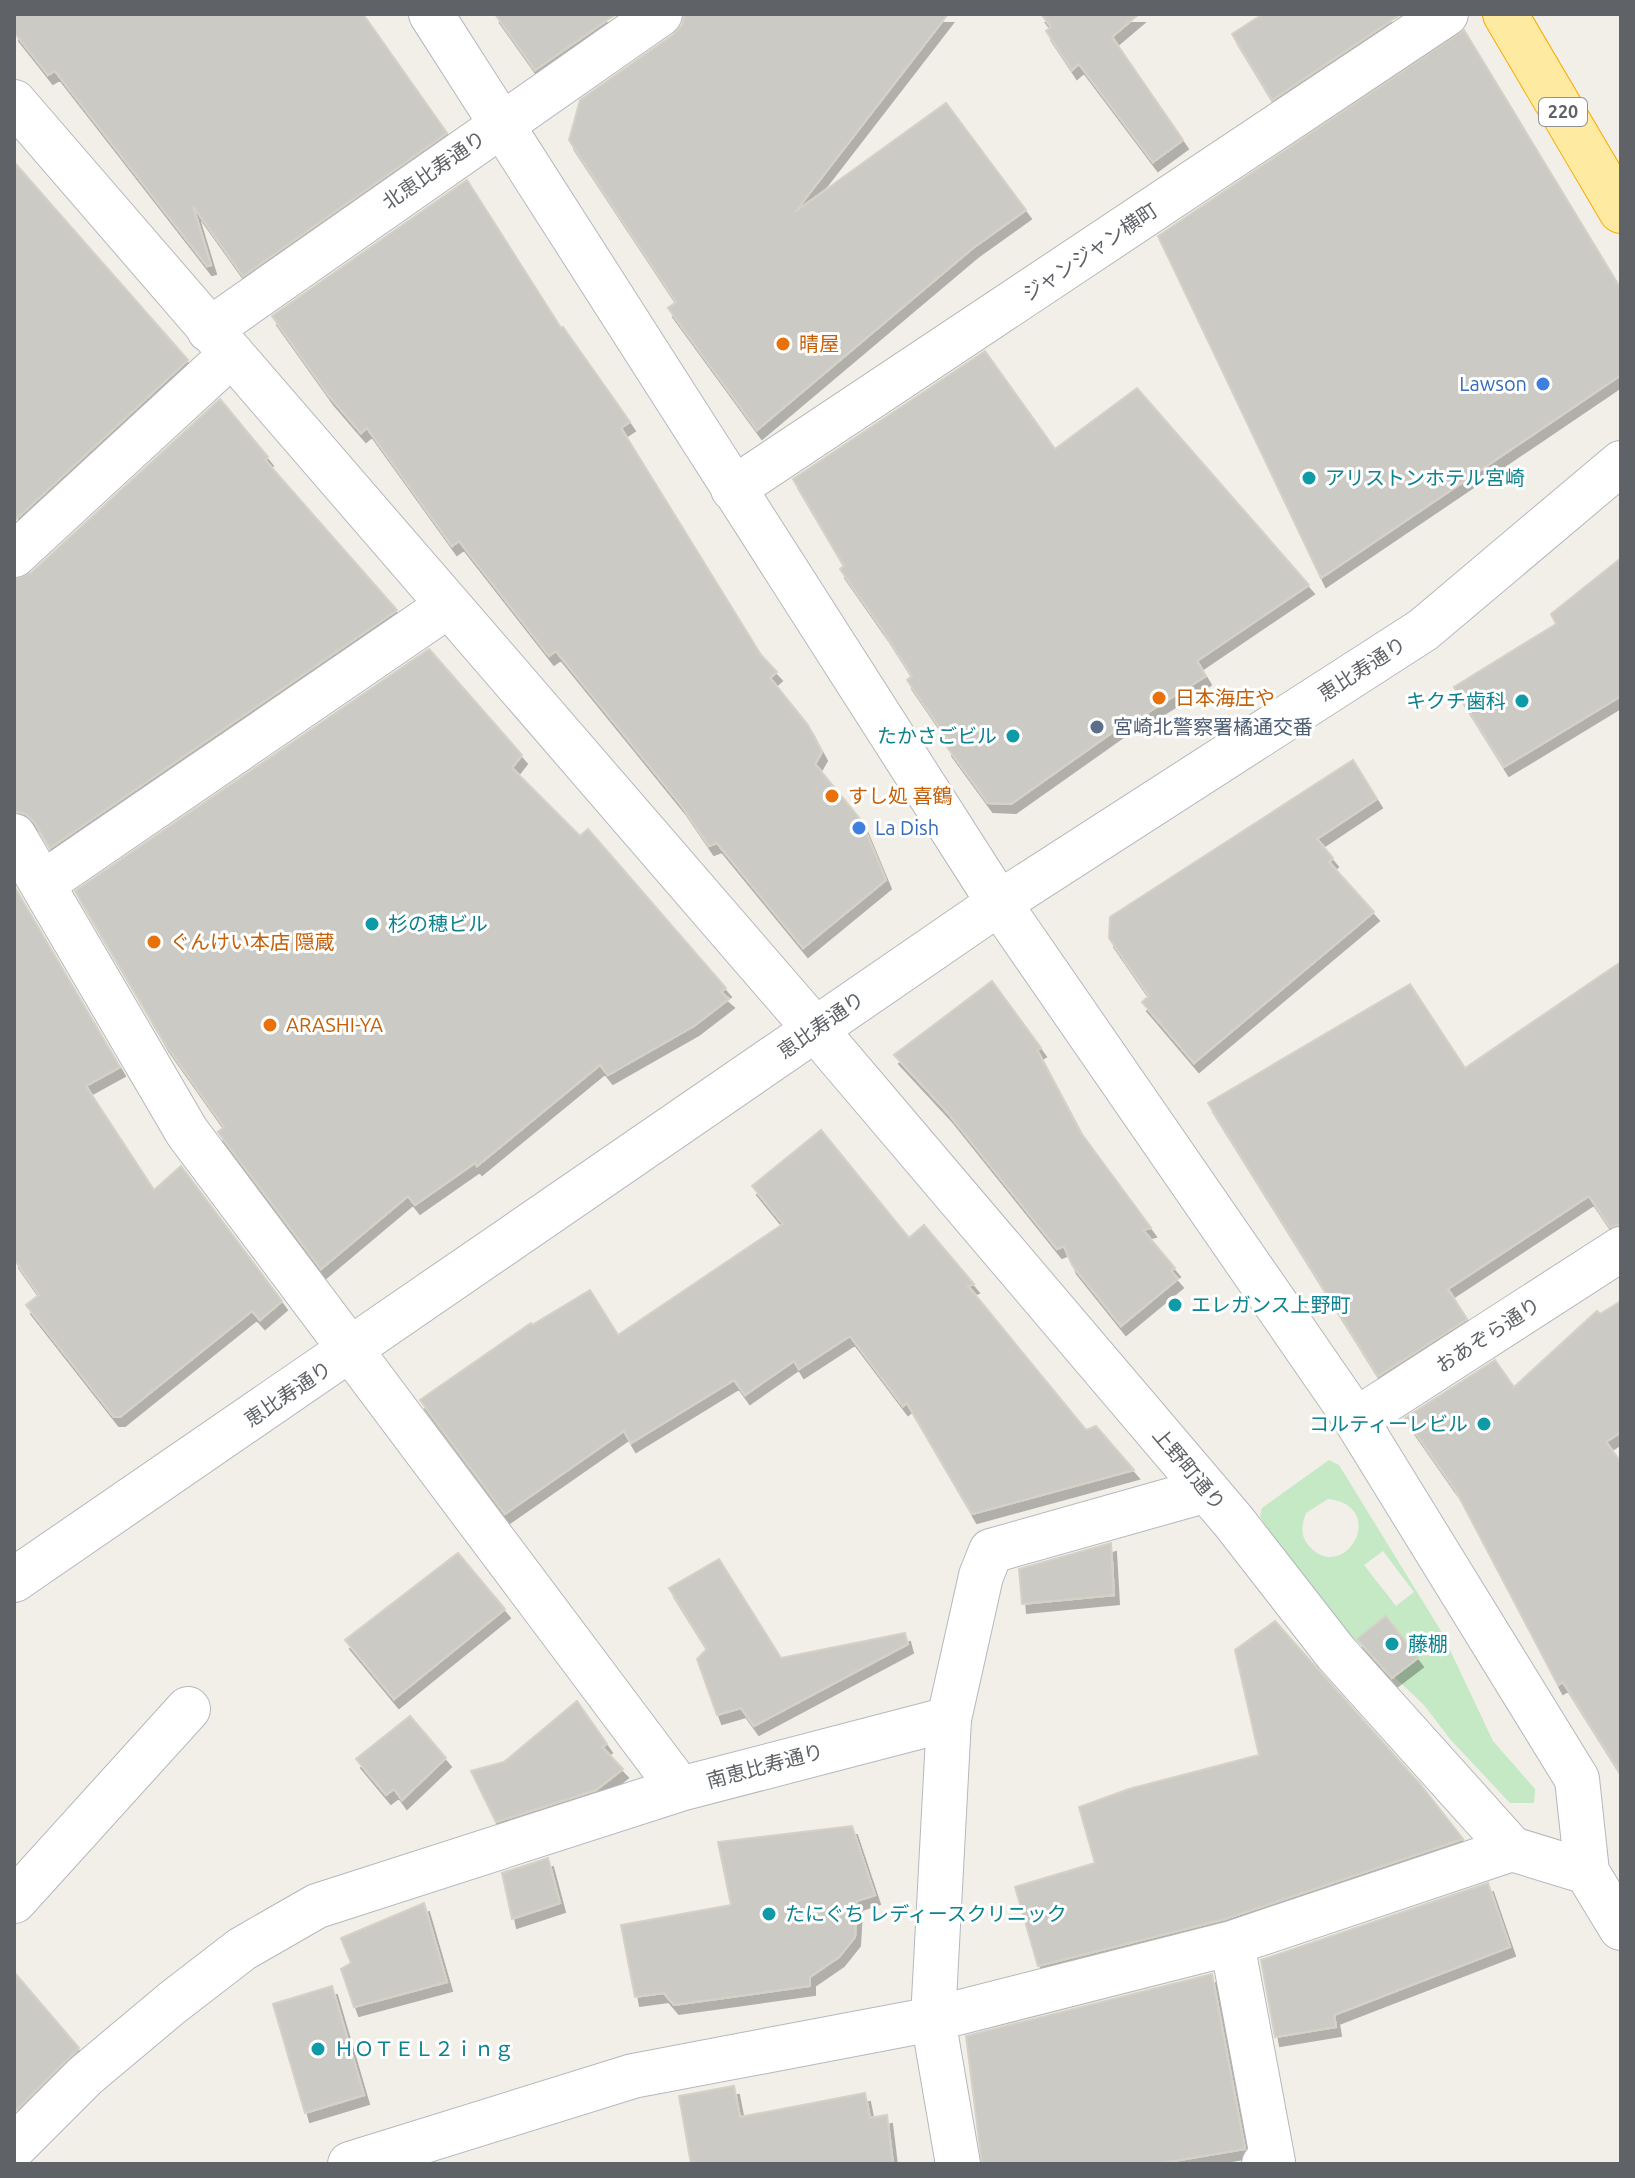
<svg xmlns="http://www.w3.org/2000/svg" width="1635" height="2178" font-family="Ubuntu,'Noto Sans JP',sans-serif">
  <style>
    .green { fill: #c5e8c5; fill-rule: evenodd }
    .building { fill: #cccac5; stroke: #d6d1c6; stroke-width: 2; filter: url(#shadow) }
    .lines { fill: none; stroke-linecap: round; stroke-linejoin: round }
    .minor-casing { stroke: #b5b8bc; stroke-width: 46 }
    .tertiary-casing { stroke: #b5b8bc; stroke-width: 46 }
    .trunk-casing { stroke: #f9ab00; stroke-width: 46 }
    .minor { stroke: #fff; stroke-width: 44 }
    .tertiary { stroke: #fff; stroke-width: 44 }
    .trunk { stroke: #feeaa1; stroke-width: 44 }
    .food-dot { fill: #e8710a; stroke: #fff; stroke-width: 3 }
    .shop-dot { fill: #3f7fe0; stroke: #fff; stroke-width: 3 }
    .culture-dot { fill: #0f9aa8; stroke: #fff; stroke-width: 3 }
    .service-dot { fill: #5c6f8a; stroke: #fff; stroke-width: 3 }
    .labels { text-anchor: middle; stroke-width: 6; stroke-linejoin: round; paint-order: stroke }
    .shield { fill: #fff; stroke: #8f9295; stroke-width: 2 }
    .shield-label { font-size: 18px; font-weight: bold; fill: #5f6368 }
    .street-label { font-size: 20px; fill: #5f6368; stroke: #fff }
    .food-label { font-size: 20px; fill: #c56008; stroke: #fff; text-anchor: start }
    .shop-label { font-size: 20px; fill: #366cbe; stroke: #fff; text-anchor: end }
    .culture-label { font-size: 20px; fill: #0d838f; stroke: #fff; text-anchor: start }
    .service-label { font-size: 20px; fill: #4e5e75; stroke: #fff; text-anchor: start }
  </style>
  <defs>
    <filter id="shadow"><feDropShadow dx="5" dy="9" stdDeviation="0" flood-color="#0004"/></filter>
  </defs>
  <rect width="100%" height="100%" fill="#f1efe8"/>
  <path class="green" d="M1329 1460 1339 1465 1441 1631 1493 1741 1535 1789 1534 1803H1510L1450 1739 1424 1705 1350 1635 1270 1534 1260 1516 1262 1508ZM1328 1499C1389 1506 1346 1583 1311 1548 1300 1538 1301 1526 1306 1513ZM1383 1551 1414 1592 1396 1606 1364 1565ZM1386 1616 1417 1657 1399 1672 1367 1631Z"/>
  <path class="building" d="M14 14H363L447 133 243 276 193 206 211 265 207 266 55 71 48 75 14 32Z
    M495 14H616L535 70Z
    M685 14H948L795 212 946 103 1026 210 973 248 757 430 668 308 676 302 569 140 580 100 674 34 682 25Z
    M1041 14H1139L1112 37 1183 140 1153 162 1079 64 1072 70 1046 31 1051 27Z
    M1263 14H1401L1272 100 1232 34Z
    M1464 30 1621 289V375L1321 578 1158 236Z
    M14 162 188 360 14 521Z
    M467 180 561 328 563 327 630 422 621 428 761 655 777 672 770 678 808 725 822 752 815 764 861 820 886 880 803 948 717 843 709 846 681 805 556 651 549 656 459 541 452 546 367 428 361 433 329 396 272 316Z
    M985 351 1055 449 1137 388 1309 585 1197 661 1206 676 1139 718 1137 715 1011 804 988 803 947 747 951 744 907 680 912 676 884 632 840 569 844 566 793 479Z
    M220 399 268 457 265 460 397 610 50 848 35 823 26 814 14 811V579L31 573Z
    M1621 558V696L1504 767 1454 687 1556 624 1551 614Z
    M429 649 522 755 512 768 580 836 588 829 726 988 721 992 729 999 694 1026 608 1075 600 1065 477 1166 475 1163 415 1205 408 1196 321 1269 218 1132 224 1127 164 1042 75 891Z
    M1353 760 1377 799 1317 839 1333 858 1329 862 1374 912 1194 1063 1142 1002 1149 996 1109 938 1110 917Z
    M14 886 120 1067 86 1086 154 1190 181 1166 282 1301 260 1320 252 1311 120 1417H114L26 1305 39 1295 14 1259Z
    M1621 962V1224L1610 1227 1589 1196 1448 1289 1467 1319 1378 1376 1208 1103 1410 984 1465 1068Z
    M992 981 1041 1048 1037 1050 1081 1133 1151 1228 1143 1230 1175 1268 1171 1271 1178 1279 1121 1326 1072 1265 1064 1246 1057 1249 948 1113 894 1055Z
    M821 1130 909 1238 924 1225 974 1284 968 1286 1086 1430 1096 1426 1134 1470 972 1514 907 1403 903 1406 850 1336 799 1369 794 1361 745 1395 734 1380 631 1443 624 1431 505 1514 420 1400 531 1323 532 1325 590 1290 618 1335 783 1224 752 1186Z
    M1621 1301V1432L1606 1442 1621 1462V1774L1563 1682 1558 1685 1456 1491 1405 1418 1495 1360 1514 1387 1597 1311 1600 1314Z
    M1111 1543 1114 1595 1022 1604 1019 1569Z
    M458 1553 505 1609 394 1699 345 1640Z
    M719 1559 781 1658 905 1633 908 1644 754 1726 741 1708 717 1715 697 1659 707 1649 669 1588Z
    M1386 1616 1418 1658 1392 1678 1357 1639Z
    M1275 1621 1420 1784 1463 1839 1225 1919 1038 1966 1015 1887 1095 1863 1079 1807 1129 1789 1259 1755 1235 1650Z
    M577 1701 607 1744 602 1747 623 1769 596 1790 496 1822 471 1771 504 1762Z
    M410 1716 446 1758 402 1800 394 1789 386 1795 356 1759Z
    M852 1826 875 1895 857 1901 855 1937 839 1957 810 1977V1986L674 2005 664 1993 635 1997 621 1925 731 1905 718 1842Z
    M548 1858 560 1903 512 1919 502 1873Z
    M1488 1883 1510 1947 1334 2015 1336 2027 1275 2037 1261 1960Z
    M424 1903 447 1982 354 2007 341 1969 351 1963 341 1938Z
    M14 1972 79 2048 14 2112Z
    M1212 1974 1245 2149 1156 2164H982L966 2036Z
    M332 1986 364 2095 305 2113 273 2004Z
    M734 2086 740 2117 865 2093 870 2118 887 2115 893 2164H691L679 2096Z"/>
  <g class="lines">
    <g class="minor-casing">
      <path id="minor" d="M431 14 999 903 1356 1420 1577 1779 1587 1872
        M14 102 815 1029 1234 1522 1336 1653 1512 1849 1587 1872 1621 1928
        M209 330 660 14
        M733 489 1446 14
        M14 555 232 354
        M14 836 187 1132 680 1789
        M42 884 449 605
        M1356 1420 1621 1249
        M14 1901 188 1709
        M1232 1943 1273 2162 1264 2164
        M14 2147 85 2076 172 2003 242 1949 317 1906 680 1789 949 1719
        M350 2164 633 2076 933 2019 1232 1943 1512 1849
        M958 2164 933 2019 949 1719 981 1576 991 1551 1207 1490"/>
    </g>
    <g class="tertiary-casing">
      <path id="tertiary" d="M14 1580 999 903 1423 630 1621 463"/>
    </g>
    <g class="trunk-casing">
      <path id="trunk" d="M1505 14 1621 211"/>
    </g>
    <use href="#minor" class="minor"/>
    <use href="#tertiary" class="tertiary"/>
    <use href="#trunk" class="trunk"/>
  </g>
  <g class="food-dot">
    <circle cx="783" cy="344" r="8"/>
    <circle cx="1159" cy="698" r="8"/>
    <circle cx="832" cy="796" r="8"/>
    <circle cx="154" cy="942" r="8"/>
    <circle cx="270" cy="1025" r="8"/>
  </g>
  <g class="shop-dot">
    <circle cx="1543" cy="384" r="8"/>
    <circle cx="859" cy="828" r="8"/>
  </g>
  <g class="culture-dot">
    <circle cx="1309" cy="478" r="8"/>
    <circle cx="1522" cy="701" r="8"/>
    <circle cx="1013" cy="736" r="8"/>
    <circle cx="372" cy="924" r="8"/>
    <circle cx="1175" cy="1305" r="8"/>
    <circle cx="1484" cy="1424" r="8"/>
    <circle cx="1392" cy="1644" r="8"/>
    <circle cx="769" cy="1914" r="8"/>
    <circle cx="318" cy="2049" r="8"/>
  </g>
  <circle class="service-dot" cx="1097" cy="727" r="8"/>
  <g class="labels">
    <rect class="shield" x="1539" y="98" width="48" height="28" rx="6"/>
    <g class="shield-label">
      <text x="1563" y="118">220</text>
    </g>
    <g class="street-label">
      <text transform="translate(434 170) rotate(-35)" y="7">北恵比寿通り</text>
      <text transform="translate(1090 252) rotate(-34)" y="7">ジャンジャン横町</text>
      <text transform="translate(1362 669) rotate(-33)" y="7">恵比寿通り</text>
      <text transform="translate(821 1025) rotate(-35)" y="7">恵比寿通り</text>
      <text transform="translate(1488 1335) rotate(-33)" y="7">おあぞら通り</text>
      <text transform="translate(288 1394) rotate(-34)" y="7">恵比寿通り</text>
      <text transform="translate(1189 1469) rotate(50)" y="7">上野町通り</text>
      <text transform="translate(765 1766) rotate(-15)" y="7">南恵比寿通り</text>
    </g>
    <g class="food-label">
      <text x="799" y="351">晴屋</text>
      <text x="1175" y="705">日本海庄や</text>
      <text x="848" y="803">すし処 喜鶴</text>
      <text x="170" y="949">ぐんけい本店 隠蔵</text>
      <text x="286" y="1032">ARASHI-YA</text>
    </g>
    <g class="shop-label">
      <text x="1527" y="391">Lawson</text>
      <text x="875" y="835" text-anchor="start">La Dish</text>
    </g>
    <g class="culture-label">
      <text x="1325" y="485">アリストンホテル宮崎</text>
      <text x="1506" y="708" text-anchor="end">キクチ歯科</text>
      <text x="997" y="743" text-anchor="end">たかさごビル</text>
      <text x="388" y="931">杉の穂ビル</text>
      <text x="1191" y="1312">エレガンス上野町</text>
      <text x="1468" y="1431" text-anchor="end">コルティーレビル</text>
      <text x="1408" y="1651">藤棚</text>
      <text x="785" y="1921">たにぐち レディースクリニック</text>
      <text x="334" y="2056">ＨＯＴＥＬ２ｉｎｇ</text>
    </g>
    <g class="service-label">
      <text x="1113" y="734">宮崎北警察署橘通交番</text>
    </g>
  </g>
  <rect width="1635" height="2178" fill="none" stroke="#5f6368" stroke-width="32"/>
</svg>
